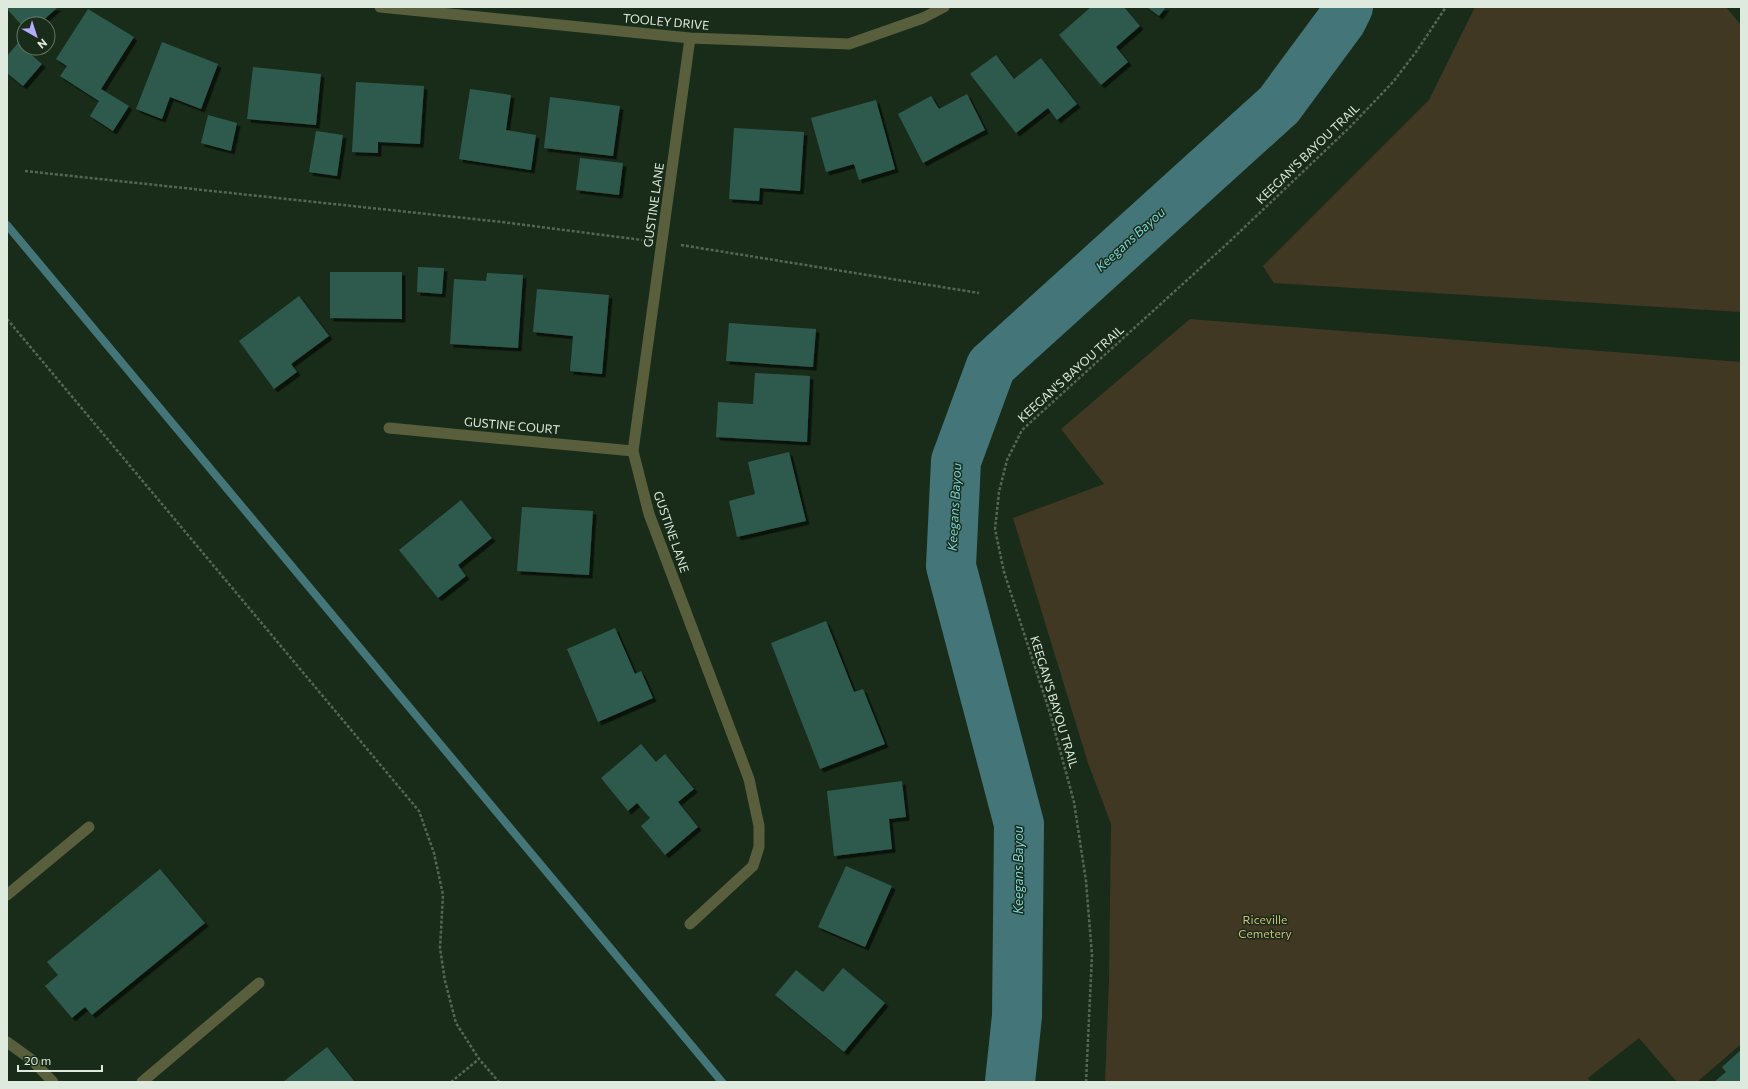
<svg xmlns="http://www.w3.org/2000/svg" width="1748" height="1089" font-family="Commissioner,sans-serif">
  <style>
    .green { fill: #413824 }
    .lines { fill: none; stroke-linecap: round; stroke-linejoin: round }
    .stream { stroke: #447579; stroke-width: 8 }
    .river { stroke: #447579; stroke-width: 50 }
    .building { fill: #2e5a4e; filter: url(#shadow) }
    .path { stroke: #565; stroke-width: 2.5; stroke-dasharray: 3 2; stroke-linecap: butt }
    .service { stroke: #595e3c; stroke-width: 11 }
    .minor { stroke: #595e3c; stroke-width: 11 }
    .labels { text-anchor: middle; stroke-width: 3; stroke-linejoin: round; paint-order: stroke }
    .street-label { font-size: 12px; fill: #ddeadd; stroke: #192c19 }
    .park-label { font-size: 12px; fill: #d6bb7f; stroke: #192c19 }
    .water-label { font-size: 13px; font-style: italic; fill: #7cd2d8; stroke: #192c19 }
  </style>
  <defs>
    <filter id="shadow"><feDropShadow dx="3.5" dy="3.5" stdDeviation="0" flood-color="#0009"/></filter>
  </defs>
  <rect width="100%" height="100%" fill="#192c19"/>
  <path class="green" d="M1475 7H1726L1741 25V312L1274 283 1263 266 1429 100Z
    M1190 319 1741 362V1044L1697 1082H1677L1639 1038 1588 1078 1591 1082H1105L1109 982 1111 824 1088 763 1013 518 1104 484 1061 429Z"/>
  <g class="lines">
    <path class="stream" d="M7 225 722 1082"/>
    <path class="river" d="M1010 1082 1017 1016 1019 824 951 566 956 461 991 366 1279 105 1341 21 1348 7"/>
  </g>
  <path class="building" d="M7 7H58L39 24H24V28L7 9Z
    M1091 7H1124L1140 26 1116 47 1128 62 1101 85 1059 35Z
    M1147 7H1166L1159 16Z
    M88 9 134 37 101 89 129 106 113 131 90 116 99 101 60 76 67 66 56 59Z
    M162 42 218 64 201 109 170 97 162 119 136 109Z
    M18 43 42 64 23 86 7 73V56Z
    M996 55 1014 79 1041 58 1077 104 1057 120 1048 108 1016 133 970 74Z
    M253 67 321 74 316 125 247 119Z
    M356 82 424 86 420 144 378 142V153L352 152Z
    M470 89 511 95 506 130 536 135 531 170 459 159Z
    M967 94 985 130 923 163 898 114 931 96 939 109Z
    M550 97 620 106 613 156 544 148Z
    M876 100 895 169 859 180 854 164 826 172 811 118Z
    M208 115 237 123 231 151 201 143Z
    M734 128 804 132 800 191 760 188 759 201 729 199Z
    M316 131 343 135 337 176 309 172Z
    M580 158 623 163 619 195 576 190Z
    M418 267 444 268 442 294 417 292Z
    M330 272H402V319L330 318Z
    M487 273 523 275 518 348 450 344 454 279 486 281Z
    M537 289 609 295 602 374 570 371 573 336 533 332Z
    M299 296 329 336 291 364 297 372 274 389 239 341Z
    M729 323 816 329 813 367 726 361Z
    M755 373 810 376 807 442 716 437 718 402 753 404Z
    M789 452 806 521 737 537 729 501 755 494 748 462Z
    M461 500 492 538 458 565 466 576 438 598 399 550Z
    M522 507 593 511 589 575 517 571Z
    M826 621 854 692 863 689 885 744 820 769 771 643Z
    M615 628 635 674 641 671 653 698 598 722 567 649Z
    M641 744 656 762 665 754 694 789 678 802 698 827 665 855 641 826 650 818 637 803 628 811 601 778Z
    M902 781 906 817 889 819 892 849 834 856 827 791Z
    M846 866 892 886 865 947 818 927Z
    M160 869 205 923 92 1015 85 1007 72 1018 45 986 58 975 47 962Z
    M843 968 885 1003 844 1052 775 995 796 970 823 992Z
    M327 1047 355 1082H283Z
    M1741 1050V1082H1714L1726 1072 1722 1067Z"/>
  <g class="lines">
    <path class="path" d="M25 171 502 222 642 240
      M681 245 979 293
      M7 319 419 811 434 853 443 895 440 948 445 981 456 1023 479 1059 499 1082
      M451 1082 479 1059
      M1086 1082 1092 955 1086 881 1074 802 1050 713 1004 572 995 529 999 492 1007 460 1022 430 1229 242 1350 127 1393 82 1416 52 1446 7"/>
    <path class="service" d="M7 895 89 827
      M7 1042 32 1060 53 1082
      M142 1082 259 983"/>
    <path class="minor" d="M380 7 690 38 849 44 923 18 944 7
      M389 428 633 451
      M690 924 753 866 759 847V826L749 779 649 514 633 451 690 38"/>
  </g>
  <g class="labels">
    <g class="street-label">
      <text transform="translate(666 22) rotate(5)" y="4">TOOLEY DRIVE</text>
      <text transform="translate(1308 154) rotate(-44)" y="4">KEEGAN'S BAYOU TRAIL</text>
      <text transform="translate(654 205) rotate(-82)" y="4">GUSTINE LANE</text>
      <text transform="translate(1071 374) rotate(-42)" y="4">KEEGAN'S BAYOU TRAIL</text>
      <text transform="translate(512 426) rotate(5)" y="4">GUSTINE COURT</text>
      <text transform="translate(671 532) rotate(71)" y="4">GUSTINE LANE</text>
      <text transform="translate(1054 702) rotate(73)" y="4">KEEGAN'S BAYOU TRAIL</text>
    </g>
    <g class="park-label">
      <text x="1265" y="924">Riceville<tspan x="1265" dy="14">Cemetery</tspan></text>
    </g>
    <g class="water-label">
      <text transform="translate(1130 239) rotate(-42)" y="5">Keegans Bayou</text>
      <text transform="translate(954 507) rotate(-87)" y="5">Keegans Bayou</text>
      <text transform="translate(1018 870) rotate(-90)" y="5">Keegans Bayou</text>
    </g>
  </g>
  <rect width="1748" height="1089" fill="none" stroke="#ddeadd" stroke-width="16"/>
  <g transform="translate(36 36) rotate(141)"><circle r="19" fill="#192c19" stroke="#677867"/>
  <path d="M0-3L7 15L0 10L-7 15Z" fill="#b4acf9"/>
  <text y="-6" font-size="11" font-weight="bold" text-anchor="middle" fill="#ddeadd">N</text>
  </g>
  <path d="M18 1065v6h84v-6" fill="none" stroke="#ddeadd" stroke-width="2"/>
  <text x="24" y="1065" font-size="12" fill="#ddeadd" stroke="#192c19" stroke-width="3" paint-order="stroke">20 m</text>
</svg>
